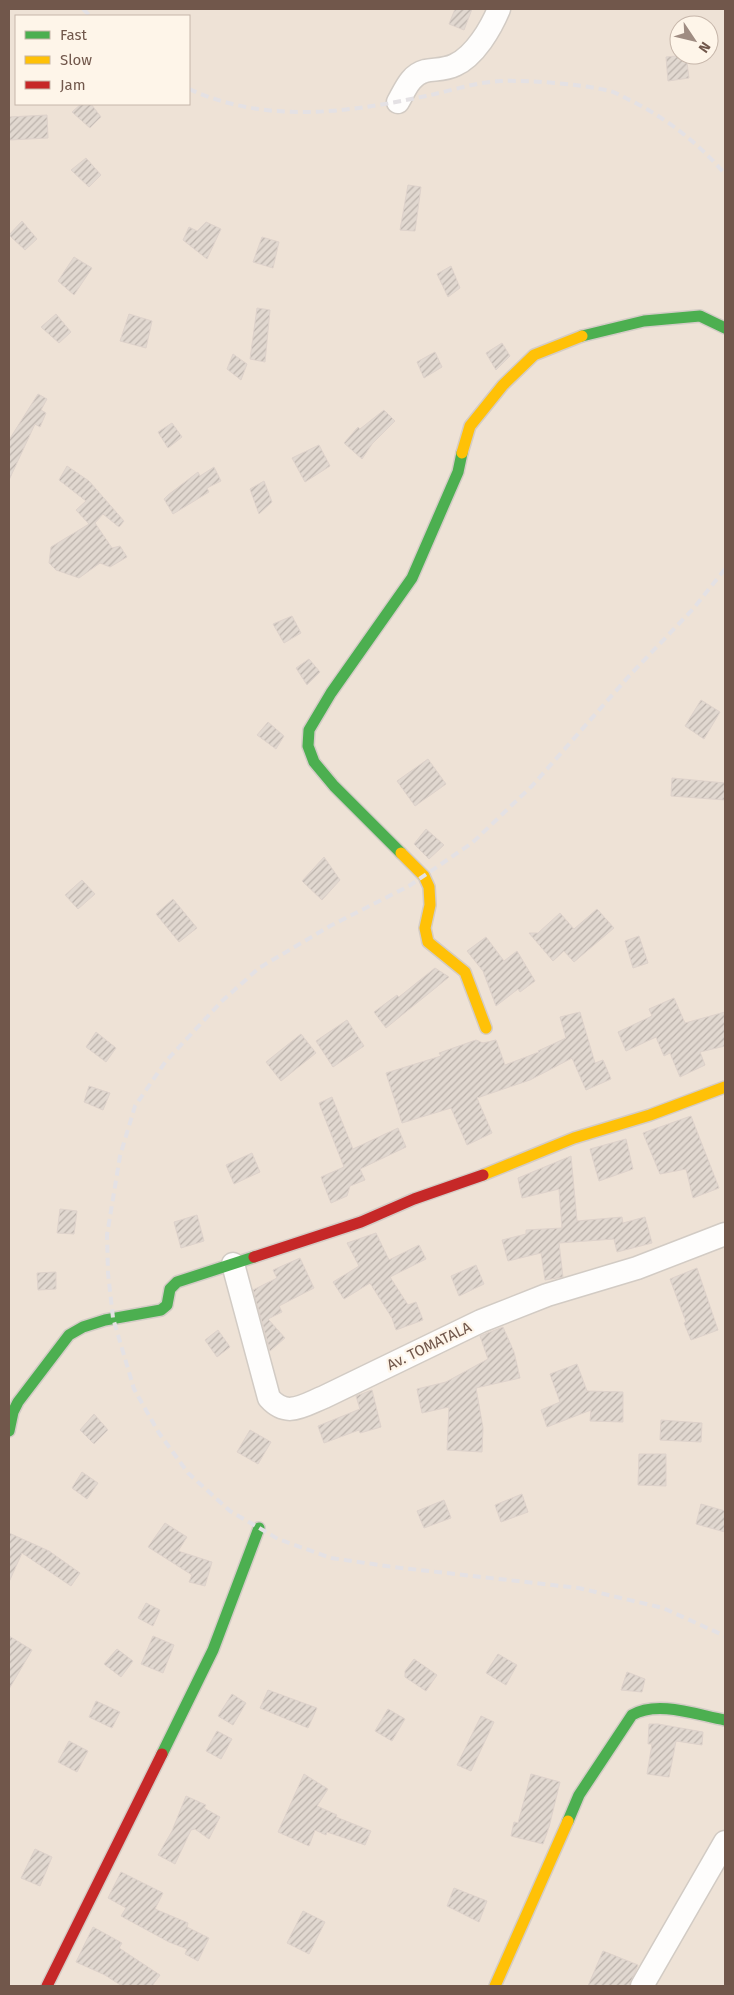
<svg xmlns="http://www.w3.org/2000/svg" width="734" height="1995" font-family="'Fira Sans',sans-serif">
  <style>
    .residential { fill: #eee2d6; fill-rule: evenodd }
    .building { fill: url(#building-hatch); stroke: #ded2cb }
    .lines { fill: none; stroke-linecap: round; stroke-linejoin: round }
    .street-casing { stroke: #d2cbc4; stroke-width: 25 }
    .fast-casing { stroke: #d4ccc6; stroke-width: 14 }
    .slow-casing { stroke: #d4ccc6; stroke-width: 14 }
    .jam-casing { stroke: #d4ccc6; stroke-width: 14 }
    .street { stroke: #fefdfc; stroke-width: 22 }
    .fast { stroke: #4caf50; stroke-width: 11 }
    .slow { stroke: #ffc107; stroke-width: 11 }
    .jam { stroke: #c62828; stroke-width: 11 }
    .rail { stroke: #e4e1e4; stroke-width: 4; stroke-dasharray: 8 5; stroke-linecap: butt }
    .labels { text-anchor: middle; stroke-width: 4.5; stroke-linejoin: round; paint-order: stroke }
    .street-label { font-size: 15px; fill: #71574b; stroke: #fef5e9 }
  </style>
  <defs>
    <pattern id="building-hatch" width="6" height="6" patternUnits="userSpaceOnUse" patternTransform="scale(1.25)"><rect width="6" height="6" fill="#e1d8d0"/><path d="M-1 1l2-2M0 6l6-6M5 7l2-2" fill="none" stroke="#bbb2ab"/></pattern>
  </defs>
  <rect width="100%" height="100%" fill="#f5efe9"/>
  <path class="residential" d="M9 9H725V1986H9ZM16 16H189V104H16ZM679 25H709V55H679Z"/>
  <path class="building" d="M455 9H472L464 30 449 24Z
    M686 55 689 78 668 81 666 57Z
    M81 104H91L101 117 90 128 72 112Z
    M47 115 48 138 9 140V117Z
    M86 158 101 175 89 187 71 170Z
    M408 185 421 187 415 231 400 230Z
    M22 221 37 239 25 250 9 235Z
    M206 222 221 229 207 259 183 240 189 227 197 231Z
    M262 237 279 242 273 268 253 262Z
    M74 257 92 268 74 295 58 281Z
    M451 266 460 288 448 297 437 274Z
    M257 308 270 310 265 362 250 359Z
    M56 314 71 332 59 343 41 327Z
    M129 314 152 321 146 348 120 341Z
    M502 343 510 356 496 370 486 353Z
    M435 352 442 367 424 378 417 362Z
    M233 354 247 364 241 380 227 369Z
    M38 394 47 399 41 410 46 413 40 427 35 424 9 480V440Z
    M384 410 395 421 372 444 362 459 344 443 358 427 360 429Z
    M172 423 182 437 168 448 158 432Z
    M319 445 330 466 305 482 292 458Z
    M67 466 89 481 124 521 119 527 103 514 95 523 112 548 120 546 127 557 110 567 100 563 79 578 56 570 49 563 51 547 89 524 76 510 86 501 59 480Z
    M214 467 221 481 207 488 209 492 173 514 164 499 168 495 198 472 200 476Z
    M264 481 272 502 259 514 250 489Z
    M292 616 301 633 284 643 273 624Z
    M309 659 320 672 307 685 296 668Z
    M701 700 720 712 704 739 685 726Z
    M268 722 284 736 276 749 257 735Z
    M428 759 446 784 415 806 397 781Z
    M672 778 725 783V800L671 796Z
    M426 829 444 845 429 859 414 844Z
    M324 857 340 880 322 900 302 881Z
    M82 880 95 894 78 909 65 895Z
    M173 899 197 928 179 942 156 914Z
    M597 909 614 928 574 962 564 951 553 961 529 933H538L560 913 574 929Z
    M639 936 648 963 633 968 625 941Z
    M486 937 504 961 517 951 535 981 520 992 518 989 496 1006 483 971 467 951Z
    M435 968 449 977 386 1028 374 1012 397 995 399 997Z
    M674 998 685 1023 725 1012V1046L700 1052 705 1065 680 1077 670 1053 664 1056 656 1037 626 1051 618 1032 652 1016 649 1009Z
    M580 1012 595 1063 603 1060 611 1079 586 1090 572 1058 530 1080 477 1098 492 1133 467 1145 451 1108 402 1123 386 1073 441 1056 439 1053 476 1040 483 1043 496 1040 505 1065 539 1052 538 1051 566 1038 560 1017Z
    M347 1020 364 1046 333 1067 316 1041Z
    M96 1032 116 1048 106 1062 86 1047Z
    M301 1034 316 1053 281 1081 266 1062Z
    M89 1086 110 1093 103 1110 84 1102Z
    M332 1097 353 1149 398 1128 406 1147 360 1169 365 1180 350 1186 347 1196 331 1203 321 1177 344 1167 319 1103Z
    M691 1116 719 1188 693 1198 686 1169 660 1174 643 1133Z
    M626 1139 633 1169 599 1181 590 1149Z
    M252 1153 260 1172 234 1184 226 1165Z
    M571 1156 577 1221 622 1217 623 1223 645 1217 652 1243 617 1252 614 1239 559 1243 563 1277 545 1280 541 1253 508 1261 502 1240 526 1234V1230L562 1228 559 1189 522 1198 518 1178Z
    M60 1209 77 1211 74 1234 57 1233Z
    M197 1215 204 1241 181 1248 174 1222Z
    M376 1233 389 1260 419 1245 426 1259 390 1277 408 1305 416 1302 423 1320 396 1330 392 1318 370 1283 344 1299 333 1282 359 1266 347 1243Z
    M300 1258 314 1288 279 1306 282 1312 268 1319 285 1338 270 1351 253 1290 277 1278 273 1270Z
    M476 1265 484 1284 459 1296 451 1276Z
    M697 1268 718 1330 691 1340 684 1323 686 1322 670 1279Z
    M56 1272V1289L38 1290 37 1273Z
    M503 1327 514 1352 520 1378 476 1388 483 1428 482 1452 447 1450 449 1407 422 1413 417 1389 446 1382 488 1359 480 1336Z
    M218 1330 230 1347 217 1357 205 1340Z
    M577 1364 587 1391 623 1392V1422L590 1421 591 1410 547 1427 541 1410 560 1402 550 1374Z
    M372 1390 381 1427 360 1433 359 1430 324 1443 318 1426 360 1409 356 1396Z
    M94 1414 108 1430 94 1444 80 1430Z
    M661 1420 702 1423 701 1442 660 1440Z
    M250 1430 271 1442 258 1464 237 1452Z
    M639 1454H666V1486L638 1485Z
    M82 1472 98 1483 87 1499 72 1488Z
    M522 1494 528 1512 501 1522 495 1505Z
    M444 1500 451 1518 424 1528 417 1511Z
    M701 1504 725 1511V1532L696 1524Z
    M165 1523 187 1537 178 1551 212 1562 205 1586 189 1582 192 1575 148 1547Z
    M9 1533 49 1551 80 1573 71 1586 22 1553 9 1582Z
    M146 1603 160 1610 153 1626 138 1618Z
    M9 1636 32 1650 9 1689Z
    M153 1636 174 1645 163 1673 141 1664Z
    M117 1649 133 1661 121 1677 104 1664Z
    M498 1654 517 1665 506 1685 486 1673Z
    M414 1659 437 1675 426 1691 405 1677V1671Z
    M627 1672 645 1679 642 1692 621 1690Z
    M268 1690 317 1708 308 1728 260 1708Z
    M232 1694 246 1703 233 1725 218 1716Z
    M96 1701 120 1712 112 1728 89 1717Z
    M388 1709 405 1719 392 1741 375 1731Z
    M481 1716 494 1722 471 1771 457 1765Z
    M649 1724H658L703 1732 702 1745 676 1741 669 1777 647 1774 652 1744H648Z
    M217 1731 232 1739 221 1759 206 1751Z
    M69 1741 88 1751 77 1772 58 1762Z
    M304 1774 328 1789 317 1806 337 1815 336 1817 371 1831 365 1845 327 1832 326 1835 315 1830 309 1846 278 1832Z
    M531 1774 560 1782 549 1827 543 1844 511 1836 514 1822 518 1823Z
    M186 1796 206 1805 204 1808 220 1817 209 1839 195 1829 191 1830 175 1864 158 1855 172 1831Z
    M35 1849 52 1857 40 1886 21 1878Z
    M121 1872 163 1893 155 1909 188 1923 187 1927 209 1938 198 1961 185 1954 187 1949 169 1942 121 1916 126 1908 108 1898Z
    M454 1888 487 1901 479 1922 447 1906Z
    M303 1911 325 1922 309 1954 287 1943Z
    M93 1927 122 1943 119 1948 160 1975 152 1986H122L105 1975 76 1962Z
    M603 1951 638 1965 629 1986H588Z"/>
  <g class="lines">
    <g class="street-casing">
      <path id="street" d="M398 102C405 90 410 75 425 71 435 69 445 70 455 65 475 56 491 28 499 9
        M233 1264 269 1398C287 1418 302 1406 324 1397L481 1321 547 1295 637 1268 725 1234
        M642 1986 725 1842"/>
    </g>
    <g class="fast-casing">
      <path id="fast" d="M582 336 644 321 700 316 725 328
        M401 853 334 786 314 762 308 746 309 730 331 693 412 578 458 472 462 453
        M9 1431 13 1412 18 1402 69 1335 83 1327 105 1320 161 1310 167 1305 170 1289 177 1282 254 1257
        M162 1754 213 1650 259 1528
        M568 1821 579 1795 632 1715C658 1700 697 1715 725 1720"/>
    </g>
    <g class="slow-casing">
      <path id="slow" d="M462 453 470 426 503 385 534 355 582 336
        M401 853 424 876 429 887 430 905 425 928 428 942 465 972 486 1028
        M483 1175 574 1138 650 1115 725 1087
        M495 1986 568 1821"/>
    </g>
    <g class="jam-casing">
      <path id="jam" d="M254 1257 361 1222 414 1199 483 1175
        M47 1986 162 1754"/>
    </g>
    <use href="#street" class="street"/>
    <use href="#fast" class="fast"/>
    <use href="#slow" class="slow"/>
    <use href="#jam" class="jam"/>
    <path class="rail" d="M83 9 90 16
      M189 89C267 124 345 113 426 96 450 91 476 82 501 81 531 80 580 84 610 91 618 93 626 99 634 102 670 121 699 144 725 174
      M725 569 693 609 629 676 532 786 472 843 409 886 330 926 259 968 222 1001 166 1061 135 1106 120 1156 107 1235 108 1273 113 1318 134 1389 159 1433 188 1473 230 1511 278 1539 331 1558 393 1567 579 1588 663 1608 725 1636"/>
  </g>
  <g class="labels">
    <g class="street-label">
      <text transform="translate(429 1346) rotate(-26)" y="5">Av. TOMATALA</text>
    </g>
  </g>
  <rect width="734" height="1995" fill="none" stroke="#71574b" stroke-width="20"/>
  <rect x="15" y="15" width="175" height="90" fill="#fef5e9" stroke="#c6b6aa"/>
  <rect x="25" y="31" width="25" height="8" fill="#4caf50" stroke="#c6b6aa"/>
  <text x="60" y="40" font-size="15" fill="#71574b">Fast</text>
  <rect x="25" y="56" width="25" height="8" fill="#ffc107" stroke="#c6b6aa"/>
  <text x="60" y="65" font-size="15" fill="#71574b">Slow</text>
  <rect x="25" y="81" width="25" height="8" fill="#c62828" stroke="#c6b6aa"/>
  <text x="60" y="90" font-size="15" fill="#71574b">Jam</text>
  <g transform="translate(694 40) rotate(125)"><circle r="24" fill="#fef5e9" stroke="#c6b6aa"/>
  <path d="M0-4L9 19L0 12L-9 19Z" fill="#9f8c82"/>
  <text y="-8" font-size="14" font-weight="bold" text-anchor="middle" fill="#71574b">N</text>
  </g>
</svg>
